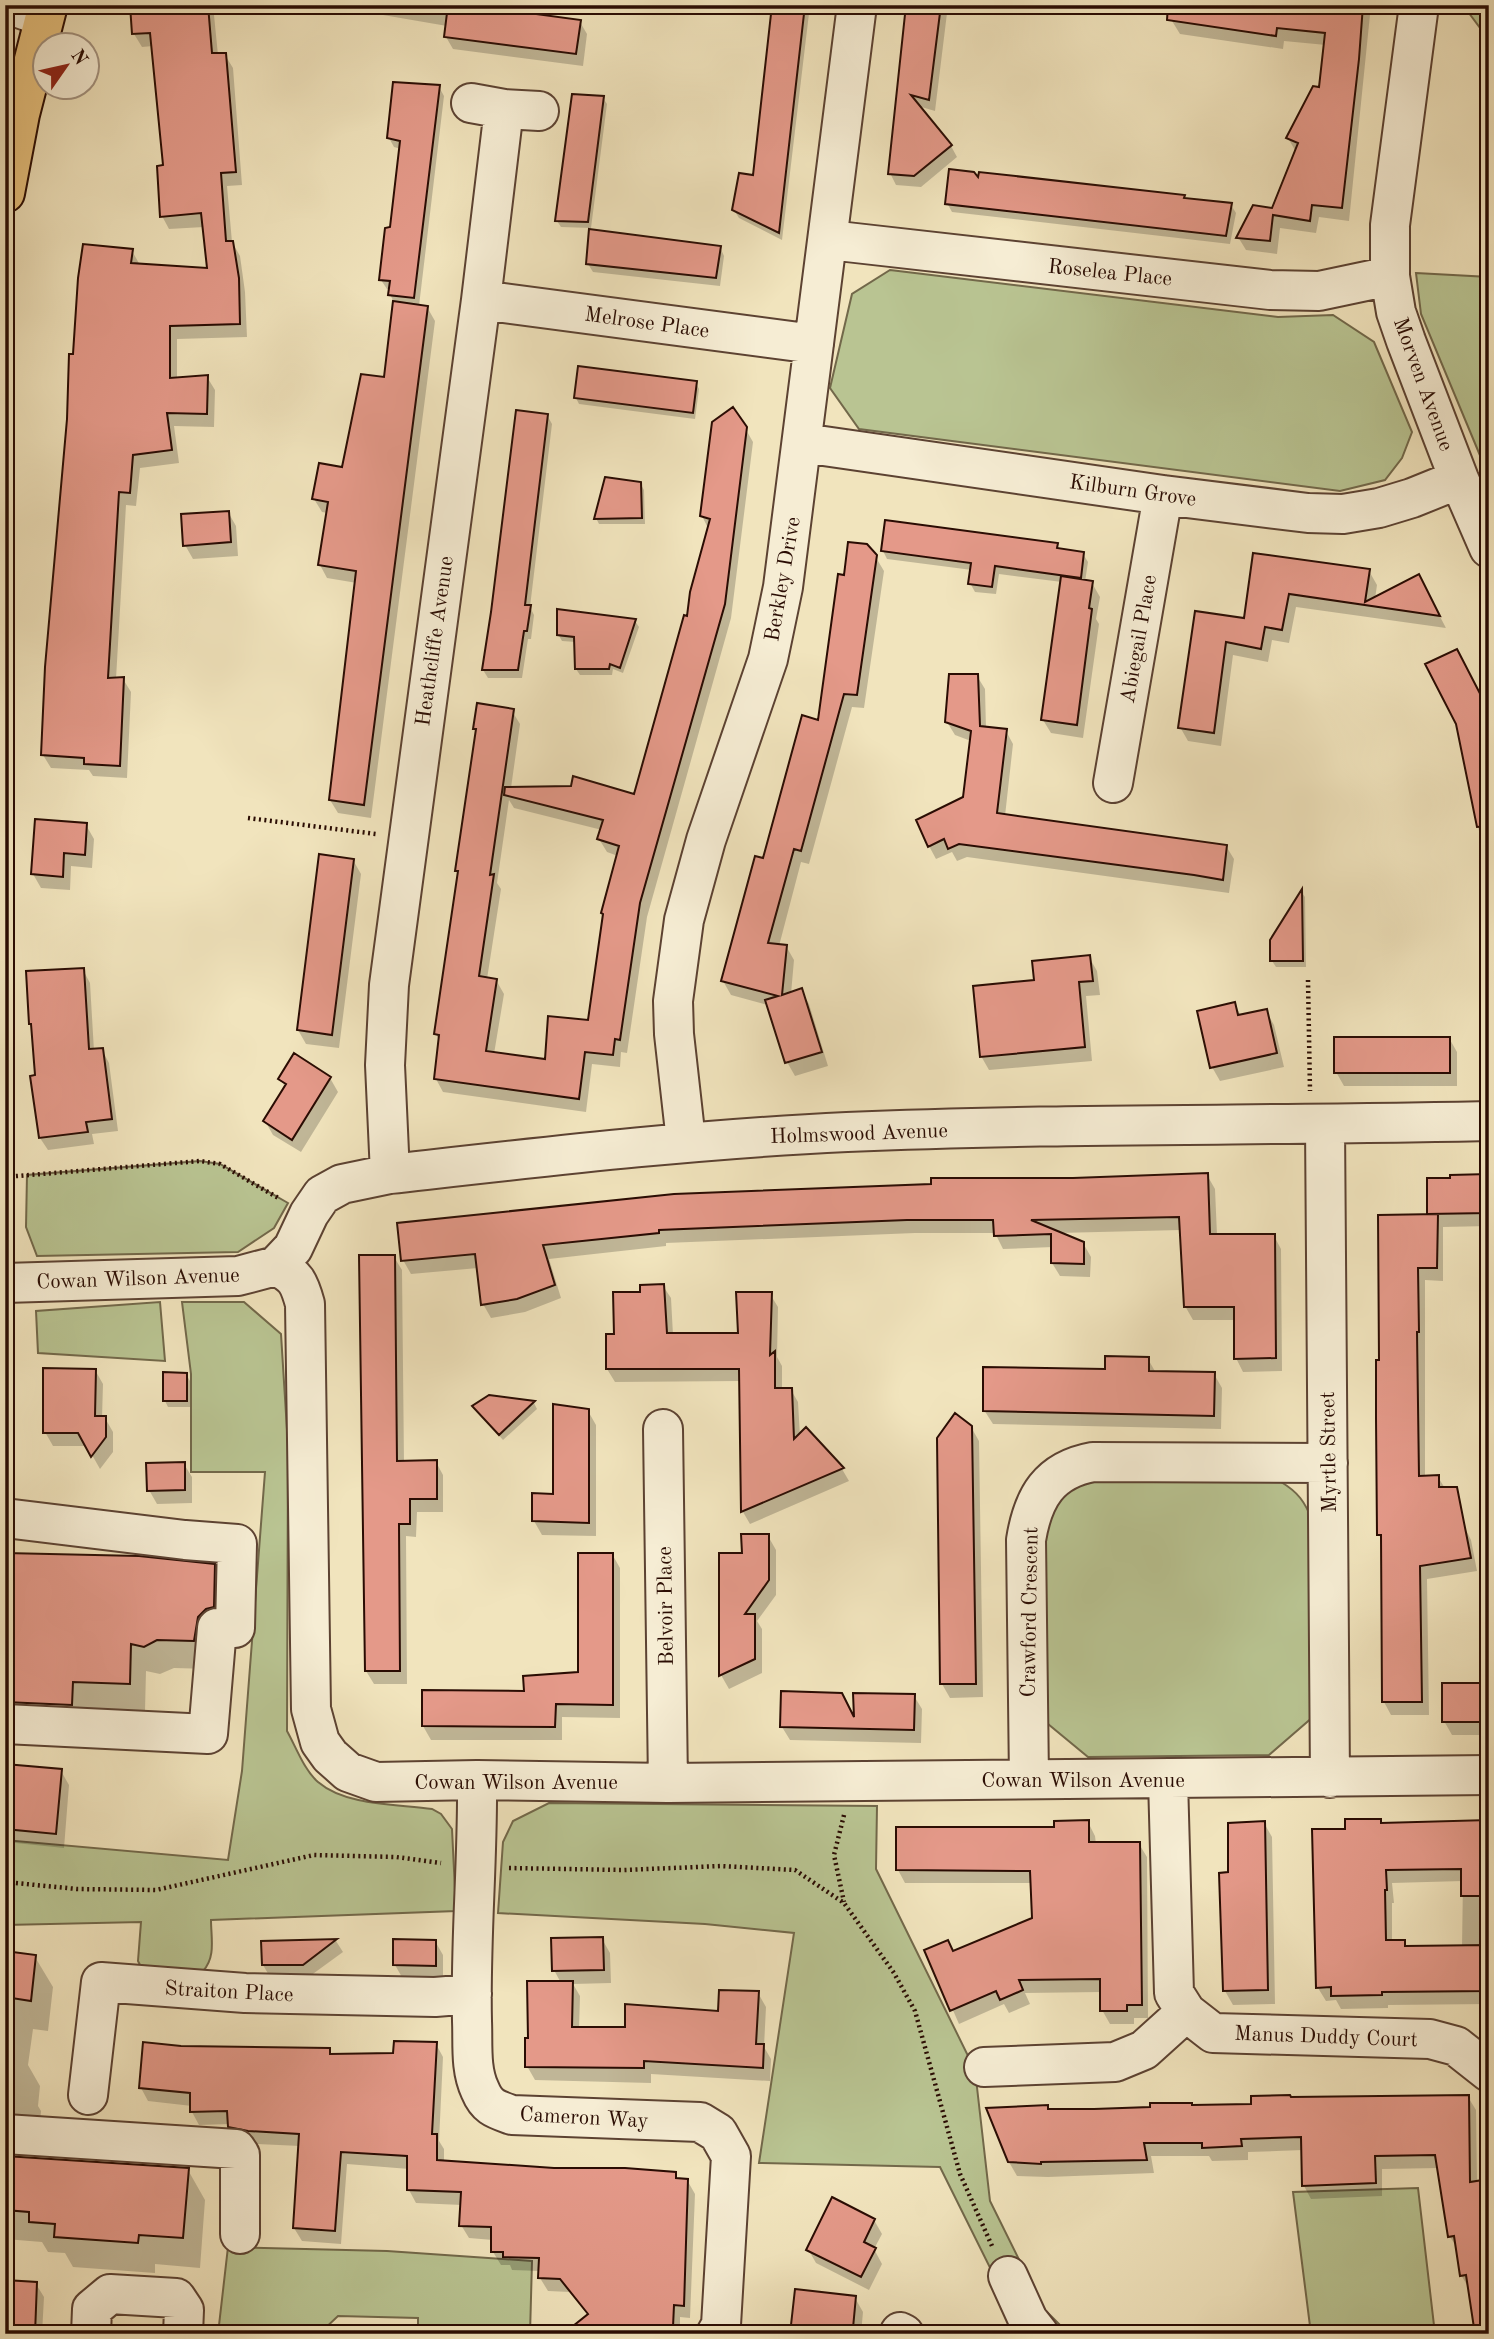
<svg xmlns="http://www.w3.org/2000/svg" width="1494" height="2339" font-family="'Old Standard TT',serif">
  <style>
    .green { fill: #b9c492; stroke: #72684a; stroke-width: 2 }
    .shadow { fill: #0003; fill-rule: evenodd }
    .building { fill: #e49989; stroke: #2a0c03; stroke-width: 2 }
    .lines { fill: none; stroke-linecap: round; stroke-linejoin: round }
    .minor-casing { stroke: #5c4232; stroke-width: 42 }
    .major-casing { stroke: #2a0c03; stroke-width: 42 }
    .path { stroke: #2a0c03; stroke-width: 4.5; stroke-dasharray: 2 3.5; stroke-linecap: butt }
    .minor { stroke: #f6edd4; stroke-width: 38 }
    .major { stroke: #e8c27e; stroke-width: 38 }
    .labels { text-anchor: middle; stroke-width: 6; stroke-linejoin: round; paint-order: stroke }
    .street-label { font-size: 21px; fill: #2a0c03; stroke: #f6edd4 }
  </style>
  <rect width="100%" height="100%" fill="#f1e4bd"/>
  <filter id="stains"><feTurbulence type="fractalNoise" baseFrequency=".00286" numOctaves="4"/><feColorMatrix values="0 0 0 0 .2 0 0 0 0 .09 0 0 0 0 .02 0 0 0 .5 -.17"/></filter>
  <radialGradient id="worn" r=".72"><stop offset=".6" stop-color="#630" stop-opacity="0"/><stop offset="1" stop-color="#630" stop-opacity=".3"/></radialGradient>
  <path class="green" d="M1463 5H1489V40Z
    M890 270 1278 317 1333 315 1374 342 1412 432 1402 458 1385 480 1340 491 859 429 830 388 852 294Z
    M1416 273 1489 277V477L1421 314Z
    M200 1161 220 1164 288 1203 274 1228 238 1252 37 1256 26 1227 27 1175Z
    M160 1302 165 1361 38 1353 36 1311Z
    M182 1302H244L281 1334 288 1446 287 1731C296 1747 304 1770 318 1782 346 1806 397 1804 432 1809L441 1814 452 1829 456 1911 211 1920C211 1938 216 1957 203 1971L141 1967 138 1961 141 1922 5 1925V1840L228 1860 242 1771 265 1472H191V1374Z
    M1079 1478 1281 1482C1298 1492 1305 1502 1312 1520L1314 1716 1269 1755 1088 1757 1042 1719 1040 1522Z
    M549 1803 877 1806 876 1869 975 2070 990 2201 1043 2308 1069 2334H1023L940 2167 759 2163 794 1933 705 1924 498 1913 503 1842 513 1821Z
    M1418 2188 1435 2334H1311L1293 2192Z
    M228 2247 387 2251 532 2261 530 2334H418V2318L338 2316 319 2334H218Z"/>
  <path class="shadow" d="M131 5H213L218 55H225L233 68 242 185 227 186 232 242 240 256 245 292 247 337 177 339V380L207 377 215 390 214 427 174 426 179 463 140 468 136 506 126 505 116 679H123L131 692 127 778 93 776 89 770 51 768 43 755 74 356 132 251 140 265 209 269 204 227 169 229 162 216 164 167 153 46 142 47 134 34Z
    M378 5H456L580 22 587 34 583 66 453 49 446 37 447 26 383 15Z
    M774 5H810L782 240 739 218 734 210 754 177Z
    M908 5H948L935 111 918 106 951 146 957 157 921 187 896 185 890 173Z
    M1174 5H1371L1349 221 1319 217 1316 233 1280 228 1277 254 1246 250 1238 237 1273 209 1296 152 1288 138 1321 89 1326 45 1284 41 1283 49 1180 34 1172 21Z
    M439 87 444 96 419 306 427 307 435 321 371 818 338 813 330 800 357 583 327 578 320 565 328 513 322 512 314 499 343 469 385 379 395 303 390 295 391 290 387 289 381 280 392 229 401 149 394 147 389 138Z
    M603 98 607 104 591 228 561 227 557 221Z
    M979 181 1184 197 1185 200 1231 205 1236 213 1230 244 952 212 947 203Z
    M720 247 724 256 720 286 593 272 588 264Z
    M696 383 699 389 695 419 579 404 576 398Z
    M547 415 552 424 530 607 534 615 531 639H528L522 678H488L483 670Z
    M745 428 753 442 731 618 647 917 627 1053 621 1052 620 1067 592 1064 586 1112 443 1092 436 1079 440 1042 436 1034 459 875 456 870 477 732 475 728 512 711 520 724 511 788 635 797 689 618 709 530 702 516ZM509 800 514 808 602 830 599 839 607 852 618 856 590 1022 547 1061 494 1054 504 994 496 980 487 979 501 889 497 883Z
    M640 483 644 490 645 524H599L596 518Z
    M228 512 236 526 238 556 193 559 185 545Z
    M1056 544 1060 550 1083 554 1088 562 1085 582 1092 583 1100 597 1096 619 1099 624 1083 738 1051 733 1043 720 1062 582 999 574 996 594 975 592 970 583 972 570 887 559 883 551Z
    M1255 555 1369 571 1377 585 1375 599 1426 590 1446 628 1296 607 1289 643 1272 640 1268 662 1233 655 1221 746 1188 741 1180 727 1196 613 1246 620Z
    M875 556 884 571 864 708 852 707 809 864 801 862 779 946H786L794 960 791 994 801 990 809 1004 828 1066 795 1076 787 1062 768 1005 731 995 723 981 764 860 819 722 846 577Z
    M635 621 639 627 623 673 613 669 612 675H580L576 669V642L562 641 558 634Z
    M977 676 985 689 986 729 1006 731 1013 744 1005 816 1226 846 1234 859 1229 893 967 857 957 861 952 852 936 859 929 846 965 798 971 741 955 735 947 722Z
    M1489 713V1045L1484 1036 1480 861H1485L1476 816Z
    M86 825 94 839 92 868 71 866 70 890 41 888 33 874Z
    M353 860 361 874 339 1048 306 1044 298 1030Z
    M1302 893 1305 897 1306 967H1276L1272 961V940Z
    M1089 957 1097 971 1100 995 1086 996 1092 1061 989 1070 981 1056 1036 981Z
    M83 970 90 983 94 1051 102 1050 109 1063 118 1131 92 1134 94 1144 48 1150 40 1138 37 1077 33 1027 30 1023Z
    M1235 1004 1241 1016 1266 1011 1274 1025 1284 1067 1220 1081 1212 1067Z
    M1449 1038 1457 1052V1086H1344L1336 1072Z
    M330 1078 338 1092 301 1152 273 1135 265 1121 286 1088 280 1079Z
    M1207 1175 1215 1189 1217 1235 1274 1236 1281 1249 1282 1371 1243 1372 1236 1358V1320H1193L1185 1306 1181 1230 1058 1233 1083 1243 1091 1257 1090 1277 1060 1276 1052 1263 1053 1247 1003 1249 995 1233H915L666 1243V1246L549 1259 561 1298 525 1312 491 1318 483 1304 478 1268 411 1274 403 1260 1073 1179Z
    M1489 1176V1226L1443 1227V1281L1425 1280V1477H1438L1446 1490 1471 1540 1477 1571 1427 1579 1429 1715H1391L1384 1702 1383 1542 1379 1535 1381 1362 1430 1216 1429 1214Z
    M394 1257 402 1270 404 1463 436 1462 443 1475V1512H417L416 1537 406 1536 407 1684H374L366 1671Z
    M663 1286 671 1298 673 1335H740L770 1294 778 1307 777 1357 782 1366V1390H791L798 1402 800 1436 806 1429 842 1469 849 1481 750 1524 743 1512 741 1381 615 1382 607 1369 615 1336 642 1294Z
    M1148 1359 1156 1373 1214 1374 1222 1388 1221 1429 993 1424 984 1410Z
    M95 1370 103 1384 102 1418H105L113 1432V1452L100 1469 87 1446H53L45 1432Z
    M186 1374 190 1381V1407H168L165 1401Z
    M490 1396 534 1403 537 1409 503 1440 478 1412Z
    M588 1411 596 1425V1536L542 1535 534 1521 555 1495Z
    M971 1427 979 1441 983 1697 950 1698 942 1684Z
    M184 1464 192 1477V1503L157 1504 149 1490Z
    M768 1536 776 1550V1595L757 1621 762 1629V1673L729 1689 721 1675V1555H743Z
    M612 1554 620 1568V1718L562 1717V1740H431L423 1726 424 1692 526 1693 580 1673Z
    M5 1555 214 1566 230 1594 209 1669 174 1668 160 1674 146 1671 145 1711 88 1710 5 1729Z
    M1489 1685V1735H1452L1444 1721Z
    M914 1696 922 1709 921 1743 790 1740 782 1727 855 1721Z
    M5 1766 61 1771 69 1785 64 1848 6 1842Z
    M1380 1821 1382 1824 1489 1822V2004L1388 2005V2008L1341 2009 1336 2000 1326 2001 1318 1988 1347 1831ZM1463 1881 1462 1947 1408 1948 1404 1941 1392 1942V1903H1394L1392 1883Z
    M1088 1822 1095 1836 1096 1844H1139L1147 1857 1148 2018H1134V2024H1110L1102 2010V1992L1025 1993 1030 2004 1009 2013 1004 2004 959 2024 927 1951 954 1953 1034 1919 1032 1883H905L898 1870Z
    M1264 1823 1272 1837 1275 2004 1233 2005 1225 1991 1230 1874Z
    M602 1939 610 1953 611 1983 573 1984 580 1996 579 2029H626L719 2013 758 1993 766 2007 764 2047 771 2059 770 2081 651 2074V2083L535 2080 527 2066 561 1983 554 1970Z
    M336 1941 343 1952 310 1976 270 1977 263 1965V1942Z
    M435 1941 443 1955V1979H403L395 1965Z
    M5 1953 35 1957 53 1987 48 2031 33 2029 28 2065 40 2086 38 2106 41 2111 38 2143 5 2151Z
    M436 2044 443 2057 439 2141 444 2149V2163L554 2170 675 2174 679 2180H687L695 2194 690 2318 680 2317V2334H586L588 2315 570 2292 548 2291 540 2278V2271L512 2270 510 2265H501L493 2252V2240L469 2238 461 2225 462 2205 416 2203 409 2190V2169L347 2164 341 2244 302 2241 294 2228 300 2146 257 2144 237 2140 230 2124 199 2125 192 2112V2106L148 2101 141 2088 181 2048 329 2050 332 2056 395 2055Z
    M1468 2097 1476 2110 1477 2182 1489 2181V2334H1480L1475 2326 1470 2290 1461 2275 1458 2249 1450 2237 1439 2168 1382 2169V2196L1311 2199 1304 2186 1303 2150 1248 2152V2160L1212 2161 1209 2156H1151L1154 2173 1048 2177 1017 2176 1009 2162 1047 2107 1049 2111 1253 2105 1291 2099Z
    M5 2158 188 2170 205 2200 200 2268 155 2264V2273L73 2267 65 2253 48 2252 42 2242 5 2239Z
    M874 2220 882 2234 874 2249 882 2264 869 2290 816 2263 808 2249Z
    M5 2282 36 2284 44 2297 42 2334H5Z
    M855 2298 863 2312 861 2334H792Z
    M351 2324 374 2325 379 2334H346L350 2331Z"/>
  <path class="building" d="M130 5H208L212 53H226L236 172 221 173 226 241H233L239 278 240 324 170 326V378L208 375 207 414 167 413 172 450 133 455 130 493 119 492 108 678 124 677 120 766 84 764V758L41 755 45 667 67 419 69 354H73L78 278 83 244 133 249 131 263 207 268 201 213 160 217 157 166 163 165 150 33 132 34Z
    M448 5H468L581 20 576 54 444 37Z
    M772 5H805L779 233 732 210 739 173 753 175Z
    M906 5H941L929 100 911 95 952 145 914 176 888 174Z
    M1168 5H1363L1359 59 1342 208 1312 205 1310 221 1273 215 1270 241 1236 238 1253 205 1272 208 1298 143 1286 138 1313 86 1319 87 1325 33 1277 28 1276 36 1167 20Z
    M393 82 440 85 414 298 388 295 390 281 379 280 385 228 390 227 400 141 387 138Z
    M572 94 604 96 588 222 555 221Z
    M949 169 974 172 978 177 979 172 1185 195 1184 198 1232 203 1226 236 945 204Z
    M589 229 721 246 716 278 586 264Z
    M393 301 428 306 364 805 329 800 356 571 318 565 328 502 312 499 319 463 342 467 361 374 384 377Z
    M578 366 697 381 693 413 574 398Z
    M733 407 747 427 725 604 640 903 620 1040 615 1039 613 1055 585 1052 579 1099 434 1079 439 1035 434 1034 458 871H455L476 729H473L477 703 514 709 490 875 494 874 479 976 497 979 486 1051 545 1059 548 1016 588 1020 603 914 601 913 619 846 597 839 603 820 504 795 505 787 571 786 573 776 634 794 684 615 687 616 690 592 710 519 700 516 712 422Z
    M516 410 548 414 525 605H531L527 631H524L518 670H482L491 612Z
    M605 477 641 482 642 518 594 519Z
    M229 511 231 542 183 546 181 514Z
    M885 520 1058 543 1057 548 1084 552 1081 578 995 566 992 587 968 584 971 563 881 551Z
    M848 542 867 544 877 555 857 695 844 694 801 851 794 849 768 943 787 945 782 995 802 988 822 1052 785 1063 765 1000 778 996 721 981 755 856 763 858 802 715 818 720 838 574 844 575Z
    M1253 553 1370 569 1365 602 1419 574 1440 616 1289 594 1282 630 1265 627 1261 649 1226 642 1214 733 1178 728 1195 611 1244 618Z
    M1061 576 1093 581 1089 608 1092 609 1077 725 1041 720Z
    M557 609 636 619 620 668 610 664 609 669H575L574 637 557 635Z
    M1457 649 1489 711V826L1477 827 1456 724 1425 664Z
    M949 674H978L980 726 1007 729 997 813 1227 845 1223 880 1194 875 959 844 948 849 944 839 928 847 916 820 963 797 971 731 945 722Z
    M35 819 87 823 85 855 64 853 63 877 31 874Z
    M319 854 354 859 332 1035 297 1030Z
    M1302 889 1303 961H1270V940Z
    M1090 955 1093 981 1079 982 1085 1047 980 1057 973 986 1034 980 1032 961Z
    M84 968 89 1049 103 1048 112 1119 86 1122 88 1132 39 1138 30 1076 35 1075 31 1024H29L26 971Z
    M1235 1002 1238 1015 1267 1009 1277 1053 1210 1068 1197 1011Z
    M1334 1037H1450V1073H1334Z
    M294 1053 331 1077 292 1140 263 1121 286 1084 278 1079Z
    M1208 1173 1210 1234H1275L1276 1358 1234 1359V1307H1184L1179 1217 1031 1220 1084 1242V1264L1051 1263V1234L994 1236 993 1220H907L659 1230V1233L543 1245 555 1285 517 1299 481 1305 475 1254 401 1261 397 1223 674 1194 931 1184V1178H1073Z
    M1489 1174V1213L1427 1214V1178H1450V1175Z
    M1438 1214 1437 1268H1418L1419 1332H1417L1419 1476 1439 1475V1487H1457L1471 1558 1420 1566 1422 1702H1382L1381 1535H1377L1376 1418V1360H1379L1378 1215Z
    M359 1255H395L397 1461 437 1460V1499H410V1524H399L400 1671H365Z
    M664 1284 667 1333H738L736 1292H772L770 1355 775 1351V1388H792L794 1439 806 1427 844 1468 741 1512 739 1369H606V1334H614L613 1292H640V1285Z
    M1105 1356 1149 1357V1371L1215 1372 1214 1416 983 1411V1367L1105 1369Z
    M43 1368 96 1369 95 1416H106V1437L91 1457 78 1433H43Z
    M163 1372 187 1373V1401H163Z
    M489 1395 535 1401 499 1435 472 1406Z
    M553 1404 589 1409V1523L532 1521V1493L553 1494Z
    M955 1413 972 1426 976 1684H940L937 1438Z
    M185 1462V1490L147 1491 146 1463Z
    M741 1534H769V1580L745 1614H755V1659L719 1676V1553H742Z
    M5 1553 139 1556 215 1564 214 1607 206 1609 198 1617 194 1641 157 1640 144 1647 131 1644 130 1684 73 1682 72 1705 5 1702Z
    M578 1553H613V1705L556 1704 555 1727 422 1726V1690L524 1691 523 1676 578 1672Z
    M1442 1683H1489V1722H1442Z
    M781 1691 842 1693 854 1717 853 1693 915 1694 914 1730 780 1727Z
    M5 1764 62 1769 56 1834 5 1829Z
    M1345 1819H1381V1823L1489 1820V1896H1461V1869L1386 1870 1387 1890H1385L1386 1940H1405V1946L1489 1945V1991L1382 1992V1995L1331 1996V1987L1316 1988 1312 1829H1345Z
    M1089 1820V1842H1140L1142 2005H1127V2011H1100V1979L1019 1980 1023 1990 1000 2000 996 1991 950 2011 924 1950 948 1940 953 1951 1032 1918 1030 1871 896 1870V1827H1054V1821Z
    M1265 1821 1268 1990 1223 1991 1219 1873 1228 1872V1823Z
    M603 1937 604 1970 552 1971 551 1938Z
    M337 1939 303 1965H262L261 1941Z
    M393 1939 436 1940V1966L393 1965Z
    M5 1951 36 1955 31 2001 5 1997Z
    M527 1981H573L572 2027H625V2004L718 2011 719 1990 759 1991 756 2044H764L763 2068 644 2061V2068L525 2067V2038H528Z
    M394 2041 437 2042 432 2134H437V2160L554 2168H625L676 2172V2178L688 2179 684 2306 674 2305 673 2327 633 2325 640 2334H563L588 2314 560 2279 538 2278 539 2258 503 2257V2252H491V2227L459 2226 461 2192 407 2190V2156L341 2152 335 2231 293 2228 299 2134 248 2131 228 2127 227 2111 190 2112V2093L139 2088 143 2042 181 2046 330 2048V2054L393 2053Z
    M1290 2095 1291 2097 1469 2095 1470 2182 1489 2179V2327L1474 2328 1466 2275 1460 2276 1454 2236 1448 2237 1435 2155 1375 2156 1376 2183 1302 2186 1301 2137 1241 2139 1242 2146 1202 2148V2143H1144L1147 2160 1041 2162V2164L1008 2162 986 2108 1048 2105V2109H1094L1150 2107V2103H1192V2105L1251 2104V2096Z
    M5 2156 189 2168 183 2238 139 2235 138 2243 54 2237 55 2224 29 2222V2212L5 2210Z
    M832 2197 875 2219 864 2242 876 2248 861 2277 806 2250Z
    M5 2280 37 2282 35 2334 5 2333Z
    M795 2289 856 2296 853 2328 839 2327 838 2334H790Z"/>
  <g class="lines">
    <g class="minor-casing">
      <path id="minor" d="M10 5 44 17
        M1419 5 1390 225V276L1396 312 1406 341 1459 479 1489 548
        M471 103 504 109 539 111
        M829 240 1270 290 1319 291 1390 276
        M481 300 814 344
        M803 443 1163 495 1308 513 1343 514 1379 508 1412 498 1459 479
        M1113 783 1163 495
        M1325 1125 1330 1778
        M686 1141 674 1034 673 1001 684 920 706 840 768 659 783 587 857 5
        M390 1174 385 1065 389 985 481 300 504 109
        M276 1266 293 1248 309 1214 322 1195 342 1184 390 1174C542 1157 694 1139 847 1132 1061 1123 1275 1126 1489 1121
        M5 1283 238 1276 276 1266C296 1276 299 1282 305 1304L311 1709 320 1742 330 1756 348 1772 376 1782 477 1780 668 1783 1489 1775
        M663 1429 668 1783
        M5 1518 185 1540 237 1544 235 1628H217L208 1734 5 1724
        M1029 1779 1026 1540C1033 1497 1049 1470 1093 1462L1328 1463
        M477 1780C478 1860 470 1941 472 2021 473 2044 470 2069 480 2090 487 2107 495 2109 512 2115L700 2122 718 2133 731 2156 721 2325 716 2334
        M1168 1780 1174 1993 1186 2012 1213 2033 1430 2039 1456 2046 1489 2072
        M984 2067 1115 2062 1144 2050 1186 2012
        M88 2095 101 1982 245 1993 435 1997 472 1994
        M5 2134 236 2149 240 2155V2234
        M1008 2276 1028 2320 1039 2334
        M900 2332 904 2334
        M91 2334 92 2309 110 2294 176 2298 184 2310 183 2334"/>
    </g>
    <g class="major-casing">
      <path id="major" d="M5 193 20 114 48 5"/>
    </g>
    <path class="path" d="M248 818 376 834
      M1308 980 1310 1091
      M5 1177 200 1161 220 1164 280 1199
      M844 1815 834 1855 844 1902
      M509 1868 624 1870 721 1866 795 1870 844 1903 894 1973 915 2011 960 2174 992 2246
      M5 1882 77 1889 156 1890 314 1855 396 1857 441 1863"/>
    <use href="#minor" class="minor"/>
    <use href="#major" class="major"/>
  </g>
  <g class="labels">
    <g class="street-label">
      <text transform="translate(1110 272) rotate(6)" y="7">Roselea Place</text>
      <text transform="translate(647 322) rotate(8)" y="7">Melrose Place</text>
      <text transform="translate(1424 384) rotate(70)" y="7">Morven Avenue</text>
      <text transform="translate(1133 490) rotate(8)" y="7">Kilburn Grove</text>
      <text transform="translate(782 579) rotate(-80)" y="7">Berkley Drive</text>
      <text transform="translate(1138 639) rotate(-80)" y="7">Abiegail Place</text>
      <text transform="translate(434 641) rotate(-82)" y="7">Heathcliffe Avenue</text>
      <text transform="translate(859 1133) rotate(-2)" y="7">Holmswood Avenue</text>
      <text transform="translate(138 1278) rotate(-2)" y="7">Cowan Wilson Avenue</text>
      <text transform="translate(1328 1452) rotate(-91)" y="7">Myrtle Street</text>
      <text transform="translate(665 1606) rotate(-91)" y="7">Belvoir Place</text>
      <text transform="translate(1029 1612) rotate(-89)" y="7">Crawford Crescent</text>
      <text x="1083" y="1787">Cowan Wilson Avenue</text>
      <text x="516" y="1789">Cowan Wilson Avenue</text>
      <text transform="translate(229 1991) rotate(3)" y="7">Straiton Place</text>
      <text transform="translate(1326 2036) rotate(2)" y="7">Manus Duddy Court</text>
      <text transform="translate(584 2117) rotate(3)" y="7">Cameron Way</text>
    </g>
  </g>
  <rect width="1494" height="2339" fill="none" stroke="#f1e4bd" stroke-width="28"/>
  <rect x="7" y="7" width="1480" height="2325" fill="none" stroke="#2a0c03" stroke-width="3.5"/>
  <rect x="14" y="14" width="1466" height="2311" fill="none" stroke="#2a0c03" stroke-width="2"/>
  <g transform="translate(66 66) rotate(56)"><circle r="33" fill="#f6edd4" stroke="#a49380" stroke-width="2"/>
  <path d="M0-5L12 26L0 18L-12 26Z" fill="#8f2418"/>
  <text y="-10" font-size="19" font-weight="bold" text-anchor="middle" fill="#2a0c03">N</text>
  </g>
  <rect width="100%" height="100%" filter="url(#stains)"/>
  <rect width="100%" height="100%" fill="url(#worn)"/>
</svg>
